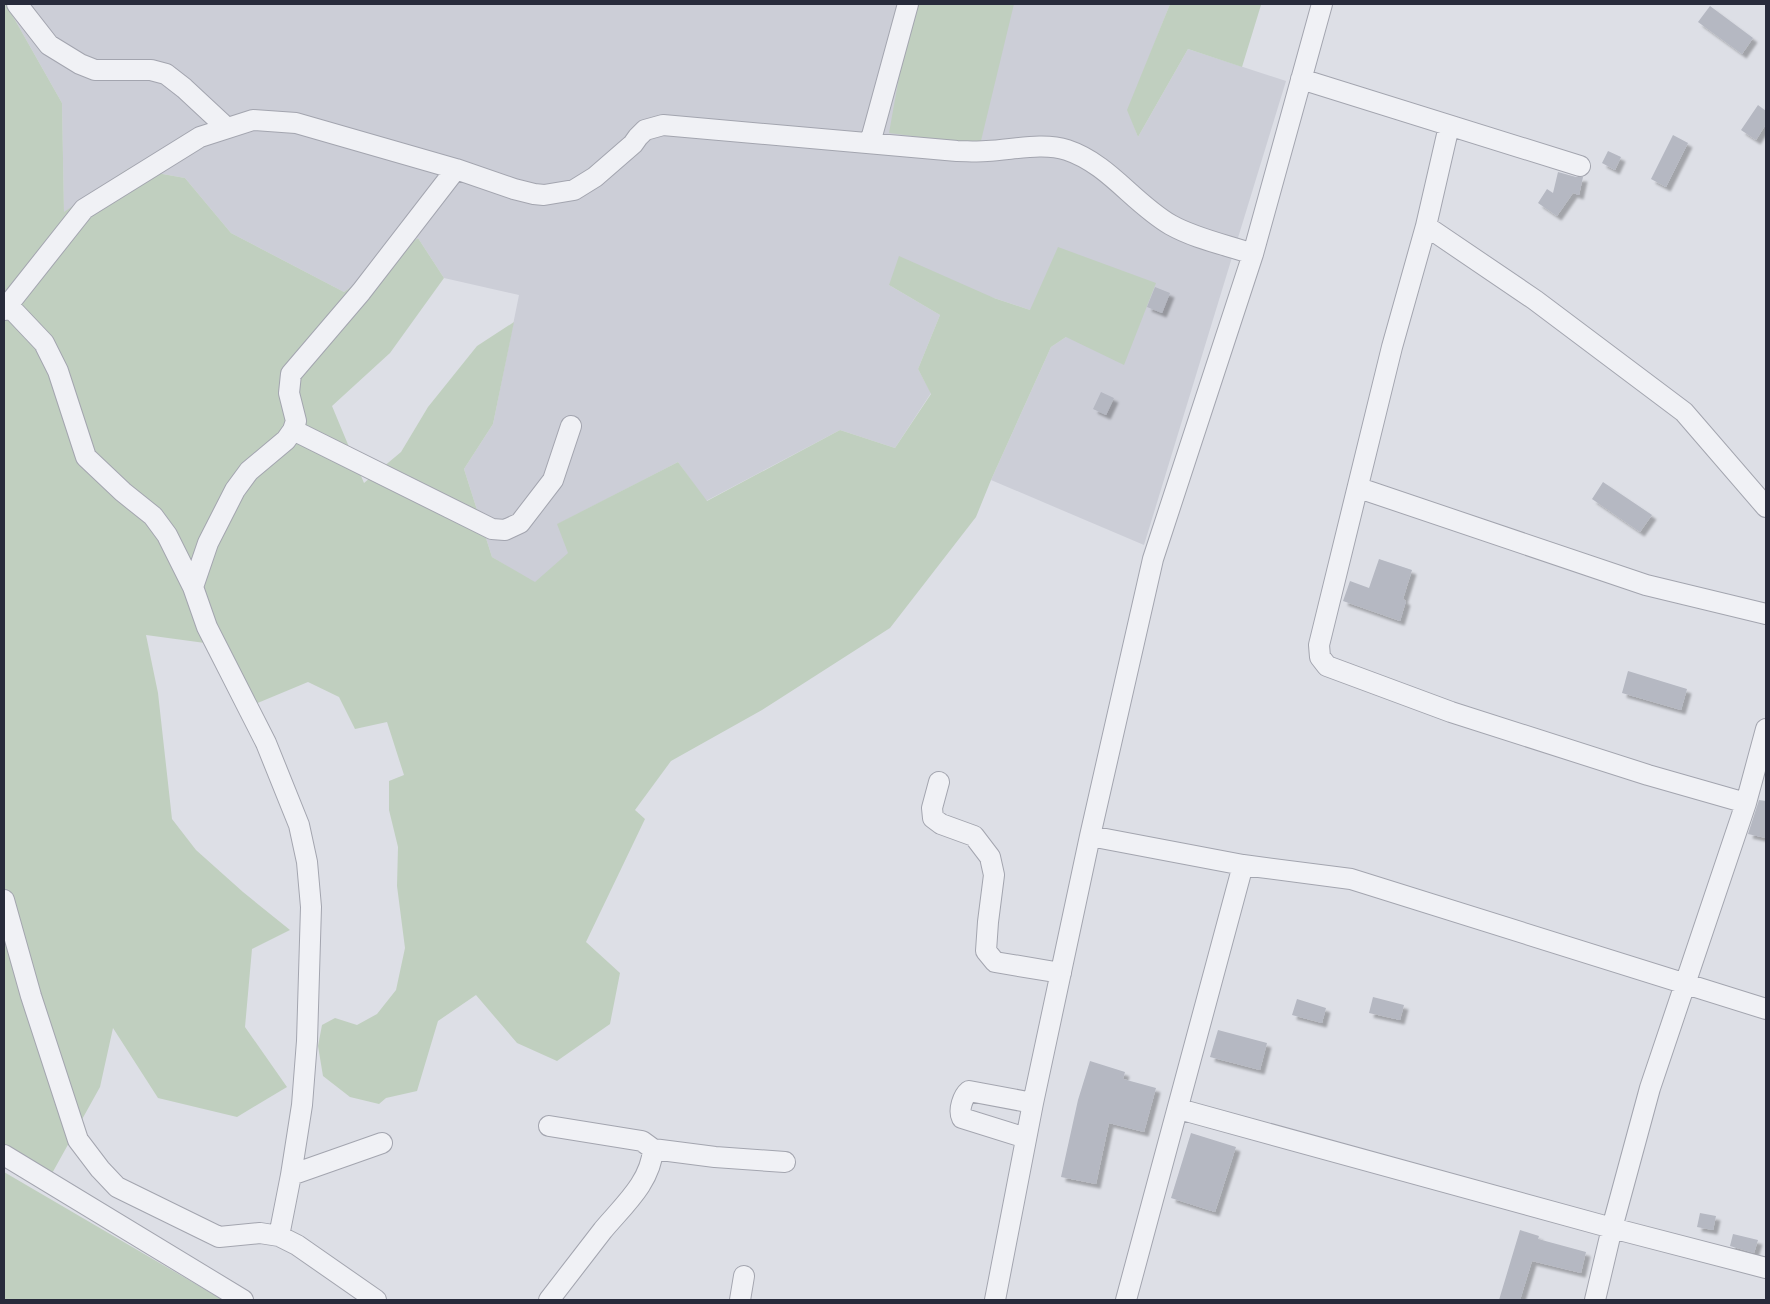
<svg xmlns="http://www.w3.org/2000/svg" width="1770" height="1304" font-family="Ubuntu,sans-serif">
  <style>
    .built { fill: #ccced7 }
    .green { fill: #c0cfbf }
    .building { fill: #b5b8c2; filter: url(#shadow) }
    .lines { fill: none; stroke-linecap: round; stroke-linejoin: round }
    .minor-casing { stroke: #a3a5af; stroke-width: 22 }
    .minor { stroke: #f0f1f5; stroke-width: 20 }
  </style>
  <defs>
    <filter id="shadow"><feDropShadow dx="4.5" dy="4.5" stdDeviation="1" flood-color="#0004"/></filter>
  </defs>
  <rect width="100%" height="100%" fill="#dddfe6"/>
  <path class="built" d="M6 4H1170L1128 110 1138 137 1188 49 1286 81 1144 545 991 480 1051 347 1066 337 1030 310 994 298 889 285 940 315 918 369 931 393 895 448 840 430 706 501 678 462 558 524 569 553 535 583 492 557 464 469 493 424 519 295 444 278 418 238 344 292 231 233 185 178 129 168 64 213 62 103Z"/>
  <path class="green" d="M4 4H6L62 103 64 212 129 168 185 178 231 233 344 292 418 238 444 278 390 353 332 406 364 483 401 452 428 407 477 346 514 322 493 424 464 469 492 557 535 582 568 553 557 524 678 462 707 501 840 430 895 448 931 394 918 369 940 315 889 285 899 256 994 298 1030 310 1058 247 1156 283 1124 365 1066 337 1051 347 991 480 976 517 890 628 762 710 671 761 635 810 645 819 586 942 620 973 610 1024 557 1061 517 1043 476 995 438 1021 417 1091 386 1098 379 1104 350 1097 323 1076 318 1046 322 1025 335 1018 357 1025 377 1014 396 990 405 948 397 886 398 847 389 810V781L404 775 387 722 355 729 339 697 308 682 253 705 227 646 146 635 158 693 172 819 196 850 243 892 290 930 252 949 245 1027 287 1087 237 1117 158 1098 113 1028 100 1087 50 1177 4 1145Z
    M912 4H1014L980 145 889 133Z
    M1170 4 1261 5 1242 67 1188 49 1138 137 1127 110Z
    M4 1172 223 1300H4Z"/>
  <path class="building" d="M1710 6 1753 38 1742 54 1698 22Z
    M1758 105 1766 111V124L1756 140 1741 130Z
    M1673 135 1688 143 1666 187 1651 179Z
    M1608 151 1621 157 1615 170 1602 163Z
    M1558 172 1576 177H1583L1579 195 1573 193 1557 216 1538 203 1547 189 1553 193Z
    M1155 287 1170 293 1162 313 1147 307Z
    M1101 392 1114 398 1106 415 1093 409Z
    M1603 482 1652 515 1640 532 1592 499Z
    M1379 559 1412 570 1403 599 1406 601 1400 621 1343 601 1350 581 1369 588Z
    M1628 671 1687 689 1681 710 1622 693Z
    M1759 800 1766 801V838L1748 834Z
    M1373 997 1404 1005 1400 1020 1369 1013Z
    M1297 999 1326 1008 1322 1023 1292 1015Z
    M1218 1030 1267 1043 1260 1070 1210 1057Z
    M1090 1061 1125 1072 1123 1079 1156 1088 1144 1132 1109 1123 1096 1184 1061 1177 1078 1100Z
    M1191 1133 1236 1147 1215 1212 1171 1198Z
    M1700 1213 1716 1216 1713 1230 1697 1227Z
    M1520 1230 1539 1236 1538 1239 1586 1252 1581 1273 1532 1261 1520 1300H1499Z
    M1733 1234 1758 1240 1754 1253 1730 1246Z"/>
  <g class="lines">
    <g class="minor-casing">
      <path id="minor" d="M17 4 49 45 80 64 95 70H151L166 74 184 88 227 128
        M1301 79 1580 166
        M1449 126 1426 226 1392 347 1319 645 1320 657 1327 666 1451 712 1648 775 1746 803
        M870 143 908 4
        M1426 226 1535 300 1684 412 1766 507
        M8 305 44 343 58 371 86 457 123 492 153 516 167 535 193 587 207 627 266 743 299 825 307 862 311 907 307 1041 302 1105 291 1175 279 1236
        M4 310 84 209 200 137 253 120 296 123 456 169 514 189 534 194 544 195 574 190 595 177 633 144 638 137 645 130 663 125 957 151C967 151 977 152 987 151 1012 150 1043 142 1067 150 1109 164 1133 203 1171 225 1196 239 1227 245 1253 254
        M293 430 492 529 505 530 520 523 553 480 571 426
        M1359 488 1646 585 1766 614
        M193 587 208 543 235 490 249 471 286 440 293 430 296 421 289 393 291 374 361 292 456 169
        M939 782 932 808 933 818 941 824 974 836 990 857 994 875 988 922 986 951 995 962 1061 973
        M1090 836 1243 865 1351 879 1766 1009
        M4 900 31 996 78 1140 100 1169 117 1187 219 1237 260 1233 279 1236 297 1245 376 1300
        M1179 1109 1612 1228 1766 1268
        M549 1126 642 1141 653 1149 715 1157 785 1162
        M1026 1138 962 1118C958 1110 963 1096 969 1091L1033 1103
        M4 1155 243 1300
        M291 1175 382 1143
        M549 1300C567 1277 585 1253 603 1230 623 1206 651 1182 653 1149
        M740 1300 744 1276
        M995 1300 1033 1103 1090 836 1153 559 1253 254 1322 4
        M1126 1300 1243 865
        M1595 1300 1612 1228 1650 1088 1746 803 1766 729"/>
    </g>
    <use href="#minor" class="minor"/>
  </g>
  <rect width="1770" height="1304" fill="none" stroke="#282b3b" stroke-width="10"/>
</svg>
